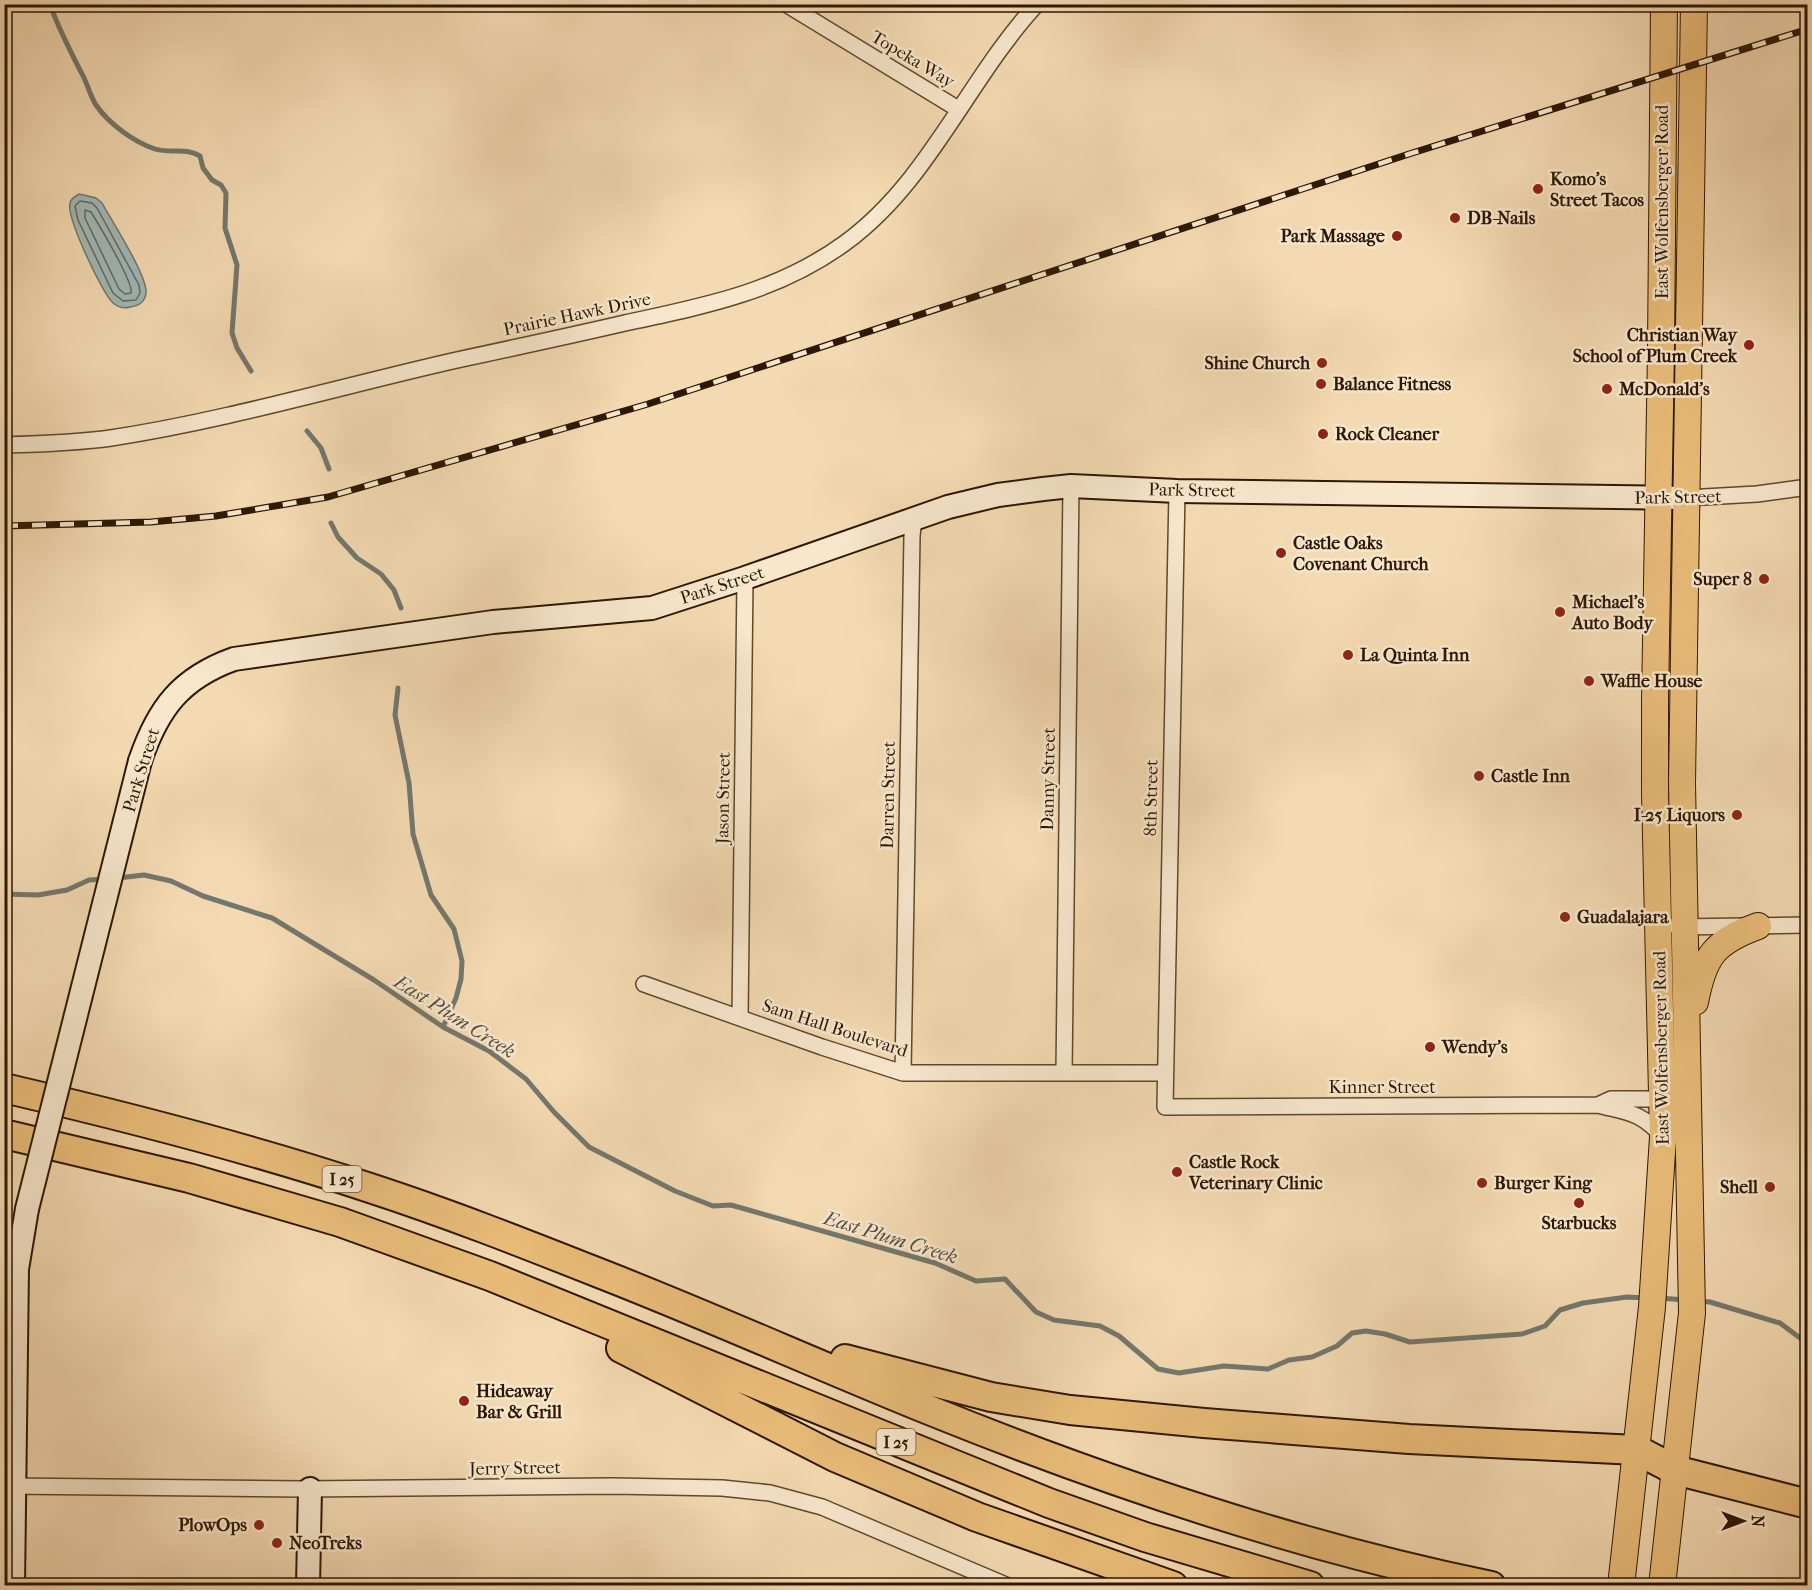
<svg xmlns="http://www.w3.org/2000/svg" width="1812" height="1590" font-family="'IM FELL French Canon',serif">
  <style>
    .water { fill: #a1b8b8; stroke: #73786e; stroke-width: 1.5 }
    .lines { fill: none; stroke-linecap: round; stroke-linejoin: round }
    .shore { stroke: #67685c; stroke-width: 1.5 }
    .stream { stroke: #73786e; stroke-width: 5 }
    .street-casing { stroke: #5f482c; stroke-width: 18 }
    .secondary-casing { stroke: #2d1700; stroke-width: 26 }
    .primary-casing { stroke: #2d1700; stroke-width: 28 }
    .highway-casing { stroke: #2d1700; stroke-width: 32 }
    .street { stroke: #f8e7cd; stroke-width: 15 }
    .secondary { stroke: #f8e7cd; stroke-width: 22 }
    .primary { stroke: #eabd79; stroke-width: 26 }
    .highway { stroke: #eabd79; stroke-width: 28 }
    .rail-casing { stroke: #2d1700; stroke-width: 7 }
    .rail { stroke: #f8e7cd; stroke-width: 4.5; stroke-dasharray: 14; stroke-linecap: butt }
    .secondary-bridge-casing { stroke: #2d1700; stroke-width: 26; stroke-linecap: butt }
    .secondary-bridge { stroke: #f8e7cd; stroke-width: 22 }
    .poi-dot { fill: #8f2418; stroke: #f8e7cd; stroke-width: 2 }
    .labels { text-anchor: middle; stroke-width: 5; stroke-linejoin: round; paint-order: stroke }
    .shield { fill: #f8e7cd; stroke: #6a553e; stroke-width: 1.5 }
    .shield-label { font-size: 16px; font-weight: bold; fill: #2d1700 }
    .street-label { font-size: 18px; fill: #2d1700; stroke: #f8e7cd }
    .poi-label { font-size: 18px; font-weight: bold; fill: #2d1700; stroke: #f8e7cd; text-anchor: start }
    .water-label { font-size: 20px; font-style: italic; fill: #564f40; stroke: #f8e7cd }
  </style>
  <rect width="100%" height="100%" fill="#f4dab2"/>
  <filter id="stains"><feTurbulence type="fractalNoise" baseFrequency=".00333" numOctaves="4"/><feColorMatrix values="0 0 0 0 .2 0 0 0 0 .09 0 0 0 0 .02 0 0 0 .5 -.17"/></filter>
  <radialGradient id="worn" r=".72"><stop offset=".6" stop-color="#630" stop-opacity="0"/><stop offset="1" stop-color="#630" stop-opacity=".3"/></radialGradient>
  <path class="water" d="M79 194 96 198 102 203C112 221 148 277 146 293 145 302 138 306 130 307 124 309 118 307 113 303 102 293 66 217 70 203 71 198 75 197 79 194Z"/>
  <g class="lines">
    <path class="shore" d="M80 201 92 203 97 208 139 285 140 293 136 300 123 301 113 293 78 220 75 206Z
      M85 210 91 212C99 225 134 283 131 293L125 294 119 289 85 218Z"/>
    <path class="stream" d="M50 4C58 28 70 50 81 72 87 82 90 96 96 105 109 124 134 142 155 149 171 154 185 147 200 156L203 168 212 180 221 185 226 193 225 228 237 265 232 333 237 348 251 371
      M307 431 321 448 329 469
      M331 523 338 537 357 558 381 574 394 590 401 608
      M398 688 395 715 409 783 413 834 431 895 454 929 462 961 461 979 456 998 443 1027
      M118 878 144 875 171 881 203 896 272 918 374 980 443 1027 489 1051 526 1079 554 1112 589 1147 675 1191 713 1206 731 1205 935 1263 976 1281 1005 1279 1036 1312 1054 1320 1100 1326 1119 1336 1158 1369 1179 1373 1224 1366 1268 1369 1289 1360 1312 1357 1337 1346 1352 1333 1366 1331 1385 1334 1410 1342 1522 1334 1545 1326 1560 1310 1583 1303 1627 1297 1647 1298
      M4 894 38 895 67 890 89 880 105 879
      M1659 1298 1686 1300
      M1698 1301 1710 1302 1780 1323 1808 1344"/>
    <g class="street-casing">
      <path id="street" d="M786 4 958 109
        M4 445C40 444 76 443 111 438 228 420 342 386 457 360 513 348 569 336 625 323 704 306 778 292 845 243 929 182 967 80 1037 4
        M1177 491 1165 1107 1598 1105C1629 1113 1641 1112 1663 1137
        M1686 498 1757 494 1808 487
        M1677 927 1808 925
        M644 984 822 1047 903 1073H1165
        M740 1018 745 578
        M903 1073 912 536 914 518
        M1064 1073 1071 486
        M1598 1105 1611 1099H1663L1665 1104
        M7 1486 303 1489 613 1486 722 1488 770 1493 822 1507 1008 1586"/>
    </g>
    <g class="secondary-casing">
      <path id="secondary" d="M140 761C158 708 181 678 234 659L493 622 652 608 745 578 948 507 998 495 1043 489 1071 486 1177 491 1686 498
        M13 1586 17 1269 27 1209
        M308 1586 310 1489"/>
    </g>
    <g class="primary-casing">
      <path id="primary" d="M1695 1002C1704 956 1714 942 1758 926
        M1621 1586 1652 1307 1663 1137 1655 793V699L1661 350 1664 4
        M1662 1586 1692 1313 1682 783 1694 4"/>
    </g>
    <g class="highway-casing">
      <path id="highway" d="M4 1088C128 1117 250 1148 370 1188 447 1213 523 1243 599 1273 712 1317 822 1367 934 1412 1115 1485 1301 1547 1491 1586
        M4 1134 189 1178 340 1222 490 1276 1049 1503 1145 1537 1310 1586
        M621 1348 835 1457 977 1517 1173 1586
        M845 1359 991 1397 1070 1410 1204 1423 1409 1439 1637 1450 1675 1470 1808 1504"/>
    </g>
    <use href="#street" class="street"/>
    <use href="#secondary" class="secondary"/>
    <use href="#primary" class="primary"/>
    <use href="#highway" class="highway"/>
    <g class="rail-casing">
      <path id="rail" d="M4 526 151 522 216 516 328 497 648 404 1409 154 1808 29"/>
    </g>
    <use href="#rail" class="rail"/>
    <g class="secondary-bridge-casing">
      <path id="secondary-bridge" d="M27 1209 140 761"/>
    </g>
    <use href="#secondary-bridge" class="secondary-bridge"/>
  </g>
  <g class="poi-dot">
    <circle cx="1538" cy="189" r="6"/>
    <circle cx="1455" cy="218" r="6"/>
    <circle cx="1397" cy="236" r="6"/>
    <circle cx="1749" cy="345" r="6"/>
    <circle cx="1322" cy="363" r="6"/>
    <circle cx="1321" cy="384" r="6"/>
    <circle cx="1607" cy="389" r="6"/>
    <circle cx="1323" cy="434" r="6"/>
    <circle cx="1281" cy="553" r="6"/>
    <circle cx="1764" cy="579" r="6"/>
    <circle cx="1560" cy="612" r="6"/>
    <circle cx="1348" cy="655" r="6"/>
    <circle cx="1589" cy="681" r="6"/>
    <circle cx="1479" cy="776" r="6"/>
    <circle cx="1737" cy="815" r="6"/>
    <circle cx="1565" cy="917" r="6"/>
    <circle cx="1430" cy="1047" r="6"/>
    <circle cx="1177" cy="1172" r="6"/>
    <circle cx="1482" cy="1183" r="6"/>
    <circle cx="1770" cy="1187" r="6"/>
    <circle cx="1579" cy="1203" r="6"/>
    <circle cx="464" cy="1401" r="6"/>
    <circle cx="259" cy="1525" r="6"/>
    <circle cx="277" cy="1543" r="6"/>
  </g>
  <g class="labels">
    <g class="shield">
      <rect x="322.5" y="1166" width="39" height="26" rx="4.5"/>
      <rect x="876.5" y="1429" width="39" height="26" rx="4.5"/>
    </g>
    <g class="shield-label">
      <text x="342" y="1185">I 25</text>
      <text x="896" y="1448">I 25</text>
    </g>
    <g class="street-label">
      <text transform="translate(913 59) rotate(31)" y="6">Topeka Way</text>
      <text transform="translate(1662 202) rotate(-90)" y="6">East Wolfensberger Road</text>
      <text transform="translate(577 314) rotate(-12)" y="6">Prairie Hawk Drive</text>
      <text transform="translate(1192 490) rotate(1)" y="6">Park Street</text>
      <text transform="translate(1678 497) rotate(-1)" y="6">Park Street</text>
      <text transform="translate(722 585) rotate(-18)" y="6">Park Street</text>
      <text transform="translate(141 770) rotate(-73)" y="6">Park Street</text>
      <text transform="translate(1048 779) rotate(-89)" y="6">Danny Street</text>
      <text transform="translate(888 795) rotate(-89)" y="6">Darren Street</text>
      <text transform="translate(723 798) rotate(-89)" y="6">Jason Street</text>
      <text transform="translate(1151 798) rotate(-89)" y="6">8th Street</text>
      <text transform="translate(835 1028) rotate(18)" y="6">Sam Hall Boulevard</text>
      <text transform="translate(1661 1048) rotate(-91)" y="6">East Wolfensberger Road</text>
      <text x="1382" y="1093">Kinner Street</text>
      <text transform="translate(515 1468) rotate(-1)" y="6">Jerry Street</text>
    </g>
    <g class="poi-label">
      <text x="1550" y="185">Komo's<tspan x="1550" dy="21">Street Tacos</tspan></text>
      <text x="1467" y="224">DB-Nails</text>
      <text x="1385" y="242" text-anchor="end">Park Massage</text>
      <text x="1737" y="341" text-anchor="end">Christian Way<tspan x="1737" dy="21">School of Plum Creek</tspan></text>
      <text x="1310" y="369" text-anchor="end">Shine Church</text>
      <text x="1333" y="390">Balance Fitness</text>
      <text x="1619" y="395">McDonald's</text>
      <text x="1335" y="440">Rock Cleaner</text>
      <text x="1293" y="549">Castle Oaks<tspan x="1293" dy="21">Covenant Church</tspan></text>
      <text x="1752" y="585" text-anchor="end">Super 8</text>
      <text x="1572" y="608">Michael's<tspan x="1572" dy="21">Auto Body</tspan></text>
      <text x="1360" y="661">La Quinta Inn</text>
      <text x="1601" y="687">Waffle House</text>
      <text x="1491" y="782">Castle Inn</text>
      <text x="1725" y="821" text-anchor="end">I-25 Liquors</text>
      <text x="1577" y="923">Guadalajara</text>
      <text x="1442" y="1053">Wendy's</text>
      <text x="1189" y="1168">Castle Rock<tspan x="1189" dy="21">Veterinary Clinic</tspan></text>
      <text x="1494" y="1189">Burger King</text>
      <text x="1758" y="1193" text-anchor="end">Shell</text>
      <text x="1579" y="1229" text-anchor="middle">Starbucks</text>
      <text x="476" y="1397">Hideaway<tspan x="476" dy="21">Bar &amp; Grill</tspan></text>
      <text x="247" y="1531" text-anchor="end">PlowOps</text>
      <text x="289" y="1549">NeoTreks</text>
    </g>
    <g class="water-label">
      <text transform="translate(455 1016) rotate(32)" y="7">East Plum Creek</text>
      <text transform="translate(891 1237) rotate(17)" y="7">East Plum Creek</text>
    </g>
  </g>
  <rect width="1812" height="1590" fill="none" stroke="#f4dab2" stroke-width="24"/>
  <rect x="6" y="6" width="1800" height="1578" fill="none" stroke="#2d1700" stroke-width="3"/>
  <rect x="12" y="12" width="1788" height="1566" fill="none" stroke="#2d1700" stroke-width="1.5"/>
  <g transform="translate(1743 1521) rotate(90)" stroke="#f8e7cd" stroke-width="4.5" paint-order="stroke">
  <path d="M0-4.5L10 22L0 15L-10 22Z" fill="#2d1700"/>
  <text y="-9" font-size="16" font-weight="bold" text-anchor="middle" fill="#2d1700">N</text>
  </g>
  <rect width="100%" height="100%" filter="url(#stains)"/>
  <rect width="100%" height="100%" fill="url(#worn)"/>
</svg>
